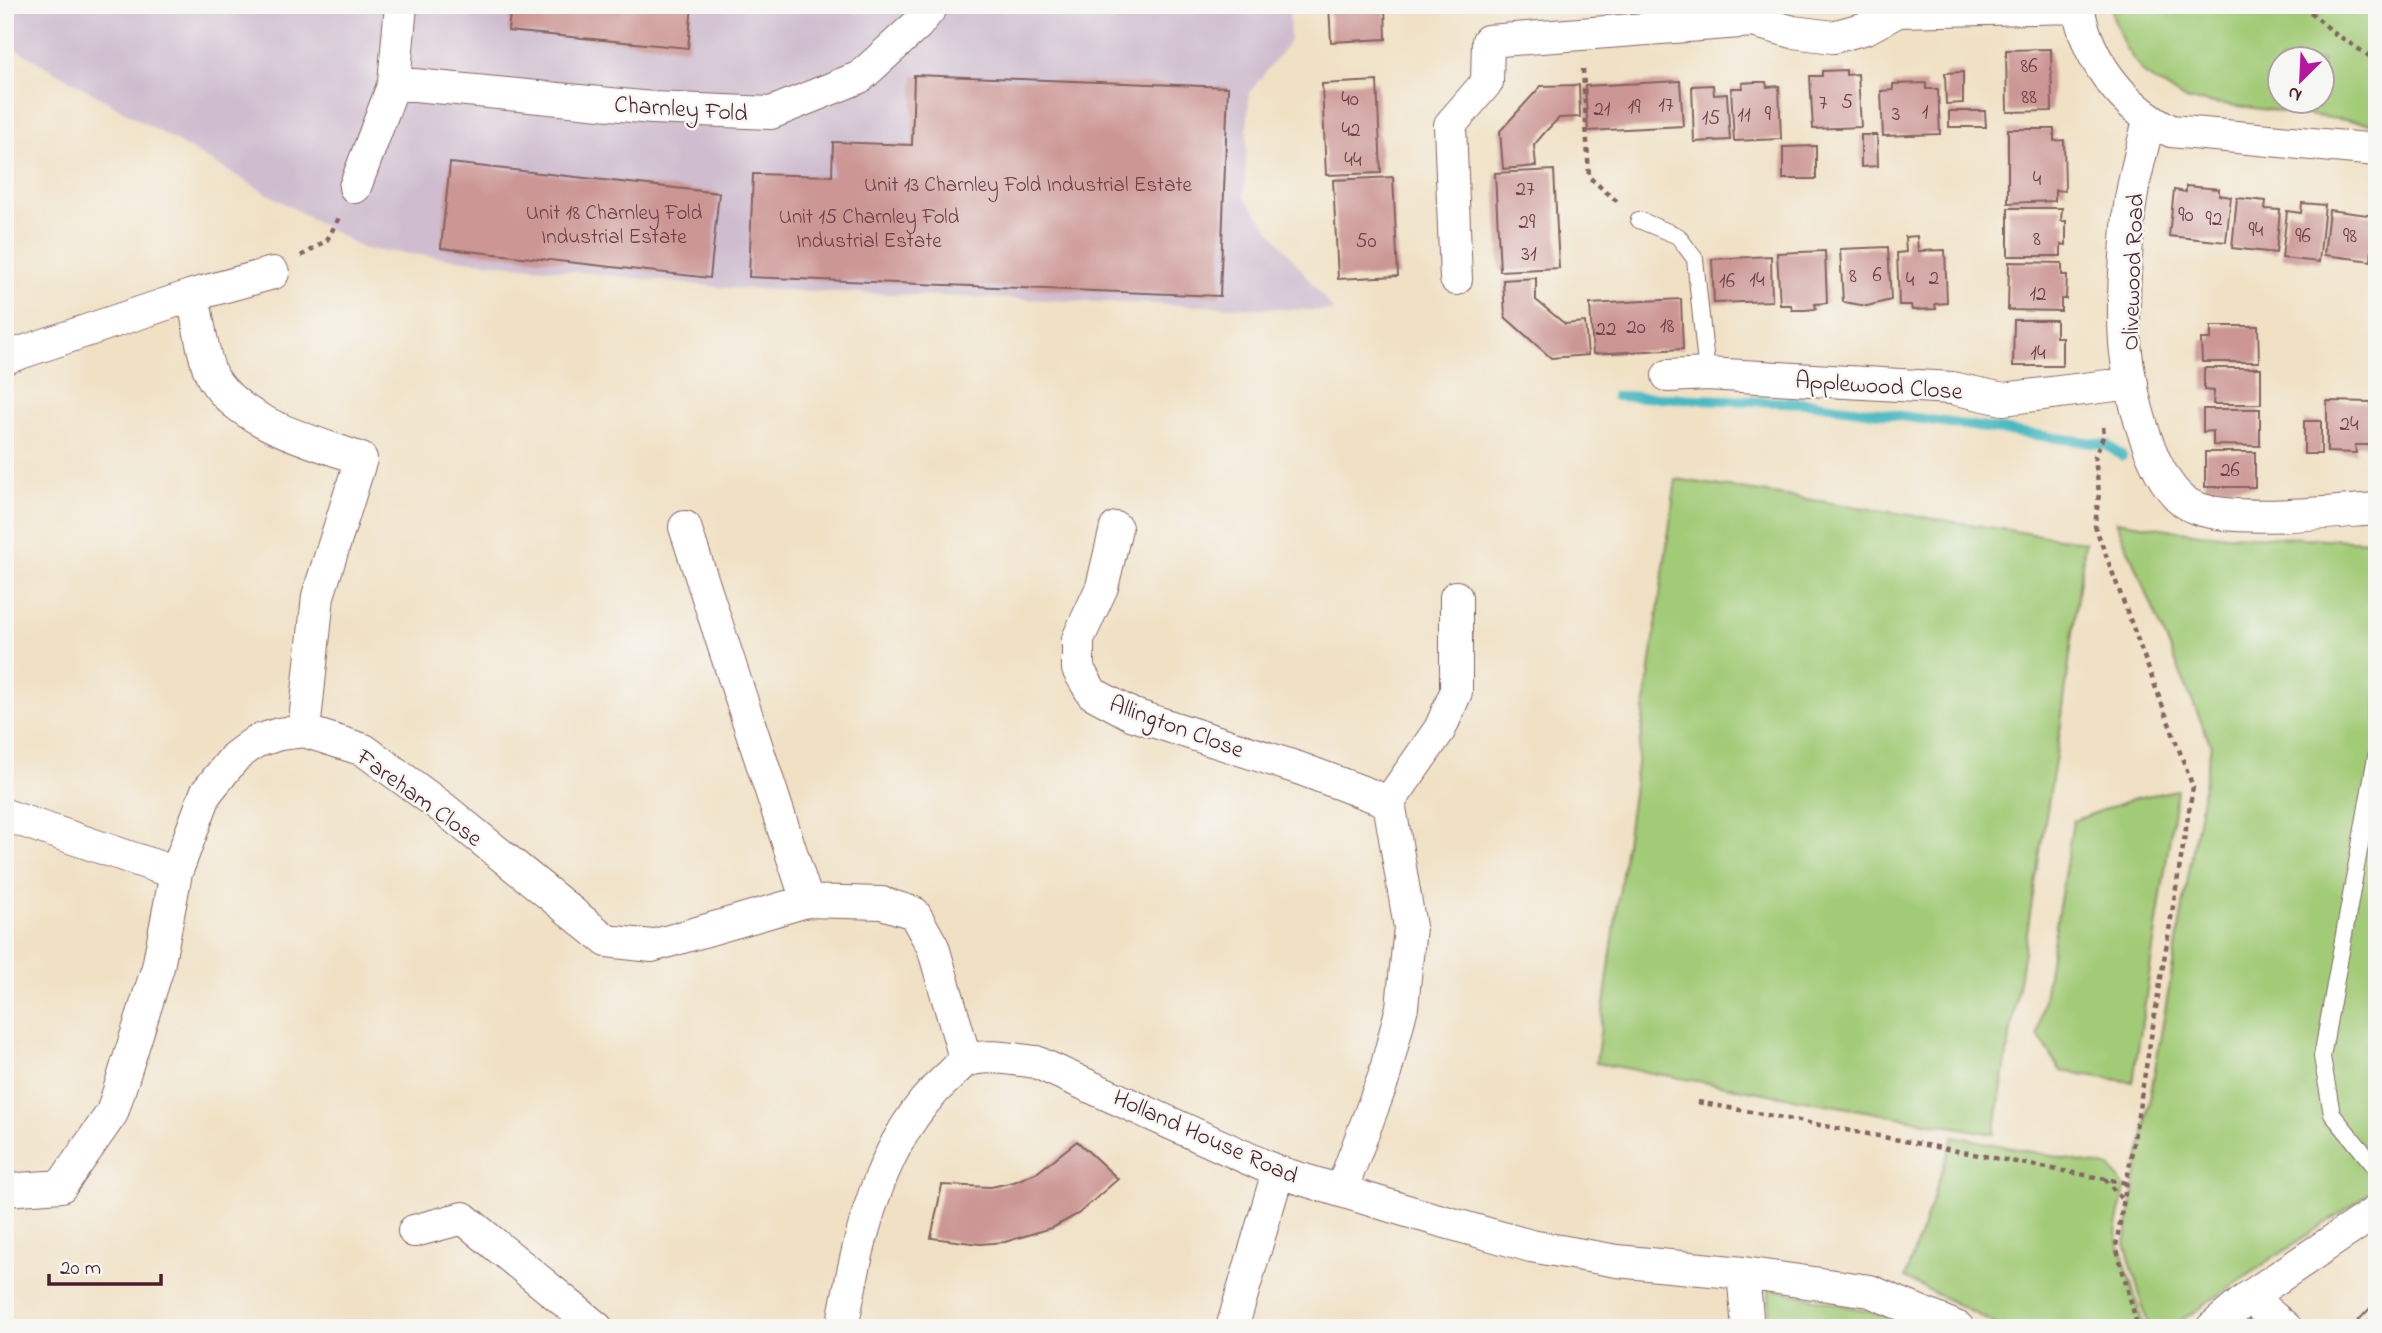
<svg xmlns="http://www.w3.org/2000/svg" width="2382" height="1333" font-family="'Indie Flower',sans-serif">
  <style>
    .industrial { fill: #cfbdcf }
    .green { fill: #a2cb77; stroke: #767551; stroke-width: 2; fill-rule: evenodd }
    .lines { fill: none; stroke-linecap: round; stroke-linejoin: round }
    .stream { stroke: #4ab9c2; stroke-width: 10 }
    .building { fill: #cc9694 }
    .service-casing { stroke: #846361; stroke-width: 18 }
    .minor-casing { stroke: #846361; stroke-width: 34 }
    .path { stroke: #846361; stroke-width: 4.5; stroke-dasharray: 5 5; stroke-linecap: butt }
    .service { stroke: #fff; stroke-width: 16 }
    .minor { stroke: #fff; stroke-width: 32 }
    .labels { text-anchor: middle; stroke-width: 5; stroke-linejoin: round; paint-order: stroke }
    .number-label { font-size: 21px; fill: #6a3d45 }
    .street-label { font-size: 24px; fill: #4a1f2b; stroke: #f6f6f2 }
  </style>
  <rect width="100%" height="100%" fill="#f6f6f2"/>
  <filter id="ink" filterUnits="userSpaceOnUse"><feTurbulence type="fractalNoise" baseFrequency=".0143" numOctaves="2"/><feDisplacementMap in="SourceGraphic" scale="14" xChannelSelector="R" yChannelSelector="G"/><feConvolveMatrix kernelMatrix="1 2 1 2 8 2 1 2 1" color-interpolation-filters="sRGB"/></filter>
  <filter id="wash" filterUnits="userSpaceOnUse"><feTurbulence type="fractalNoise" baseFrequency=".00686" numOctaves="4" result="noise"/><feDisplacementMap in="SourceGraphic" scale="28" xChannelSelector="R" yChannelSelector="G"/><feGaussianBlur stdDeviation="1.57" result="paint"/><feColorMatrix in="noise" values="0 0 0 0 0 0 0 0 0 0 0 0 0 0 0 0 0 1.4 0 .05"/><feComposite in="paint" operator="in"/></filter>
  <g filter="url(#wash)">
    <rect width="100%" height="100%" fill="#f0e1c5"/>
    <path class="industrial" d="M5 5H1289L1290 41 1249 93 1244 197 1334 311 729 288 364 249 5 43Z"/>
    <path class="green" d="M2112 5H2377V124L2184 99 2144 74 2125 47 2113 17ZM2280 60H2322V102H2280Z
      M1676 479 2085 542 2061 724 1994 1134 1596 1063Z
      M2116 521 2200 534 2377 541V1188L2170 1328H2149L2125 1243 2211 745Z
      M2177 790 2133 1082 2061 1071 2038 1035 2073 821 2136 798Z
      M1954 1136 2111 1168 2125 1188 2116 1233 2144 1328H2003L1905 1278Z
      M1769 1288 1897 1318 1913 1328H1769Z"/>
    <g class="lines">
      <path class="stream" d="M1616 396 1809 403 2107 445 2122 456"/>
    </g>
    <g id="blocks">
      <path class="building" d="M511 5H692L688 48 508 31Z
        M1329 5H1385L1386 39 1331 42Z
        M2051 49 2052 111 2007 112 2006 50Z
        M1846 70V75L1858 74 1861 127 1813 129 1810 76H1822V71Z
        M1963 72V103L1946 104 1945 73Z
        M914 75 1228 87 1220 296 749 277 753 174 832 176 833 142 912 145Z
        M1377 81 1381 173 1326 175 1322 84Z
        M1680 81 1683 126 1588 131 1585 86Z
        M1755 82H1766L1767 87 1779 86 1781 139 1734 141 1731 88H1743L1742 83Z
        M1926 83V89H1938L1940 134 1883 136 1881 91 1893 90V84Z
        M1579 85 1580 117 1559 118 1546 131 1534 145 1536 166 1503 169 1500 131 1521 108 1541 86Z
        M1713 85 1714 95 1727 94 1730 140 1694 142 1692 86Z
        M1949 111H1985L1986 127H1949Z
        M2008 129H2054V141L2064 140 2065 191 2055 190V201L2008 203Z
        M1861 135H1877L1878 166 1861 167Z
        M1816 146V179H1783V147Z
        M450 163 719 193 710 278 441 248Z
        M1554 170 1559 268 1500 271 1495 173Z
        M1393 177 1398 276 1338 279 1333 180Z
        M2186 186 2219 189V195L2231 197 2226 242 2169 236 2174 190 2186 192Z
        M2237 198 2266 201 2265 209 2280 210 2276 253 2232 248Z
        M2302 203 2325 205 2319 262 2282 258 2287 211 2301 213Z
        M2008 208H2062L2061 221H2066V245L2061 244V256H2008Z
        M2329 210 2376 216 2371 261 2324 255Z
        M1917 236 1918 251 1945 250 1947 303 1935 304 1936 309 1912 310 1911 305H1899L1897 253 1906 252 1905 237Z
        M1888 247 1891 300 1867 306 1843 302 1840 249Z
        M1825 251 1827 303 1815 304 1816 309 1804 310H1792L1791 305H1780L1777 253Z
        M1771 256 1772 301 1714 303 1712 259Z
        M2009 262 2062 263V275H2067L2066 299H2061V311L2008 310Z
        M1536 278V300L1565 324 1585 322 1588 355 1551 358 1505 317 1503 280Z
        M1681 299 1683 349 1593 354 1590 304Z
        M2014 320H2056V337H2062V366H2013Z
        M2211 326H2258L2259 362H2202L2201 339H2211Z
        M2204 368H2261V404H2213L2214 391 2204 390Z
        M2327 401 2371 402V445H2355L2356 453 2327 452Z
        M2203 409H2260V446L2213 445V431L2203 432Z
        M2304 421H2321V454H2304Z
        M2205 452H2255V487H2205Z
        M1077 1141 1118 1179 1078 1214 1054 1227 1005 1242 980 1244 931 1238 942 1185 991 1187 1014 1182 1038 1172Z
        M2375 1303 2377 1328 2354 1325Z"/>
    </g>
  </g>
  <g filter="url(#ink)">
    <use href="#blocks" fill-opacity="0" stroke="#846361" stroke-width="2"/>
    <g class="lines">
      <g class="service-casing">
        <path id="service" d="M1639 220 1678 236 1695 259 1707 374
          M2377 751 2322 1057 2332 1114 2377 1169"/>
      </g>
      <g class="minor-casing">
        <path id="minor" d="M2078 5C2086 59 2123 107 2171 131L2377 150
          M394 83 652 108 771 113 860 77 917 25 933 5
          M2149 120C2142 150 2132 183 2129 214 2126 255 2122 301 2125 342 2128 384 2151 493 2196 508 2237 523 2331 512 2377 509
          M355 187 394 83 401 5
          M1456 279 1450 125 1487 82 1488 41 1753 21 1793 32 1833 37 1866 28 1898 11 2078 7
          M193 295C197 314 204 364 213 378 242 425 313 441 361 459L318 596 304 731
          M5 358 193 295 273 273
          M1668 376 1707 374 1952 388 2003 399 2132 383
          M685 527 807 901
          M1116 528 1102 587 1078 639V669L1092 693 1131 714 1301 769 1389 802 1410 927 1402 1007 1384 1077 1341 1191
          M1389 802 1440 729 1456 692V597
          M5 815 176 873
          M5 1190 61 1186 112 1113 158 967 176 873 206 793 235 757 255 742 279 734 304 731 364 750 443 808 607 941 652 946 807 901 882 903 914 913 933 947 966 1061
          M414 1231 463 1218 597 1328
          M1743 1273 1748 1328
          M2249 1297 2286 1328
          M842 1328C858 1242 878 1140 946 1079 952 1074 960 1064 966 1061 986 1053 1016 1060 1036 1062L1278 1172 1417 1214 1531 1246 1617 1261 1743 1273 1870 1291 1958 1328
          M1232 1328 1278 1172
          M2212 1328 2249 1297 2377 1211"/>
      </g>
      <path class="path" d="M2303 5 2334 33 2377 61
        M1583 69 1589 177 1620 204
        M301 256 327 240 340 216
        M2103 427 2104 434 2095 457 2099 493 2095 526 2193 787 2116 1246 2138 1328
        M1698 1102 2127 1183
        M2105 1179 2124 1202"/>
      <use href="#service" class="service"/>
      <use href="#minor" class="minor"/>
    </g>
  </g>
  <g class="labels">
    <g class="number-label">
      <text x="2029" y="72">86</text>
      <text x="2029" y="103">88</text>
      <text x="1350" y="105">40</text>
      <text x="1847" y="108">5</text>
      <text x="1823" y="109">7</text>
      <text x="1666" y="111">17</text>
      <text x="1634" y="113">19</text>
      <text x="1602" y="115">21</text>
      <text x="1925" y="118">1</text>
      <text x="1768" y="120">9</text>
      <text x="1896" y="120">3</text>
      <text x="1744" y="121">11</text>
      <text x="1711" y="124">15</text>
      <text x="1351" y="136">42</text>
      <text x="1353" y="166">44</text>
      <text x="2037" y="185">4</text>
      <text x="1028" y="191">Unit 13 Charnley Fold Industrial Estate</text>
      <text x="1525" y="195">27</text>
      <text x="614" y="219">Unit 18 Charnley Fold<tspan x="614" dy="24">Industrial Estate</tspan></text>
      <text x="2186" y="221">90</text>
      <text x="869" y="223">Unit 15 Charnley Fold<tspan x="869" dy="24">Industrial Estate</tspan></text>
      <text x="2214" y="225">92</text>
      <text x="1527" y="228">29</text>
      <text x="2256" y="236">94</text>
      <text x="2303" y="242">96</text>
      <text x="2350" y="242">98</text>
      <text x="2037" y="245">8</text>
      <text x="1366" y="247">50</text>
      <text x="1529" y="260">31</text>
      <text x="1877" y="281">6</text>
      <text x="1853" y="282">8</text>
      <text x="1934" y="284">2</text>
      <text x="1757" y="286">14</text>
      <text x="1910" y="286">4</text>
      <text x="1727" y="287">16</text>
      <text x="2038" y="300">12</text>
      <text x="1667" y="332">18</text>
      <text x="1636" y="333">20</text>
      <text x="1606" y="335">22</text>
      <text x="2038" y="359">14</text>
      <text x="2349" y="430">24</text>
      <text x="2230" y="476">26</text>
    </g>
    <g class="street-label">
      <text transform="translate(681 108) rotate(4)" y="8">Charnley Fold</text>
      <text transform="translate(2132 272) rotate(-88)" y="8">Olivewood Road</text>
      <text transform="translate(1879 385) rotate(4)" y="8">Applewood Close</text>
      <text transform="translate(1177 726) rotate(20)" y="8">Allington Close</text>
      <text transform="translate(420 797) rotate(36)" y="8">Fareham Close</text>
      <text transform="translate(1206 1136) rotate(24)" y="8">Holland House Road</text>
    </g>
  </g>
  <rect width="2382" height="1333" fill="none" stroke="#f6f6f2" stroke-width="28"/>
  <g transform="translate(2301 80) rotate(204)"><circle r="33" fill="#f6f6f2" stroke="#b1a0a2" stroke-width="2"/>
  <path d="M0-5L12 26L0 18L-12 26Z" fill="#b5179e"/>
  <text y="-10" font-size="19" font-weight="bold" text-anchor="middle" fill="#4a1f2b">N</text>
  </g>
  <path d="M49 1274v10h112v-10" fill="none" stroke="#4a1f2b" stroke-width="3.5"/>
  <text x="60" y="1274" font-size="21" fill="#4a1f2b" stroke="#f6f6f2" stroke-width="5" paint-order="stroke">20 m</text>
</svg>
